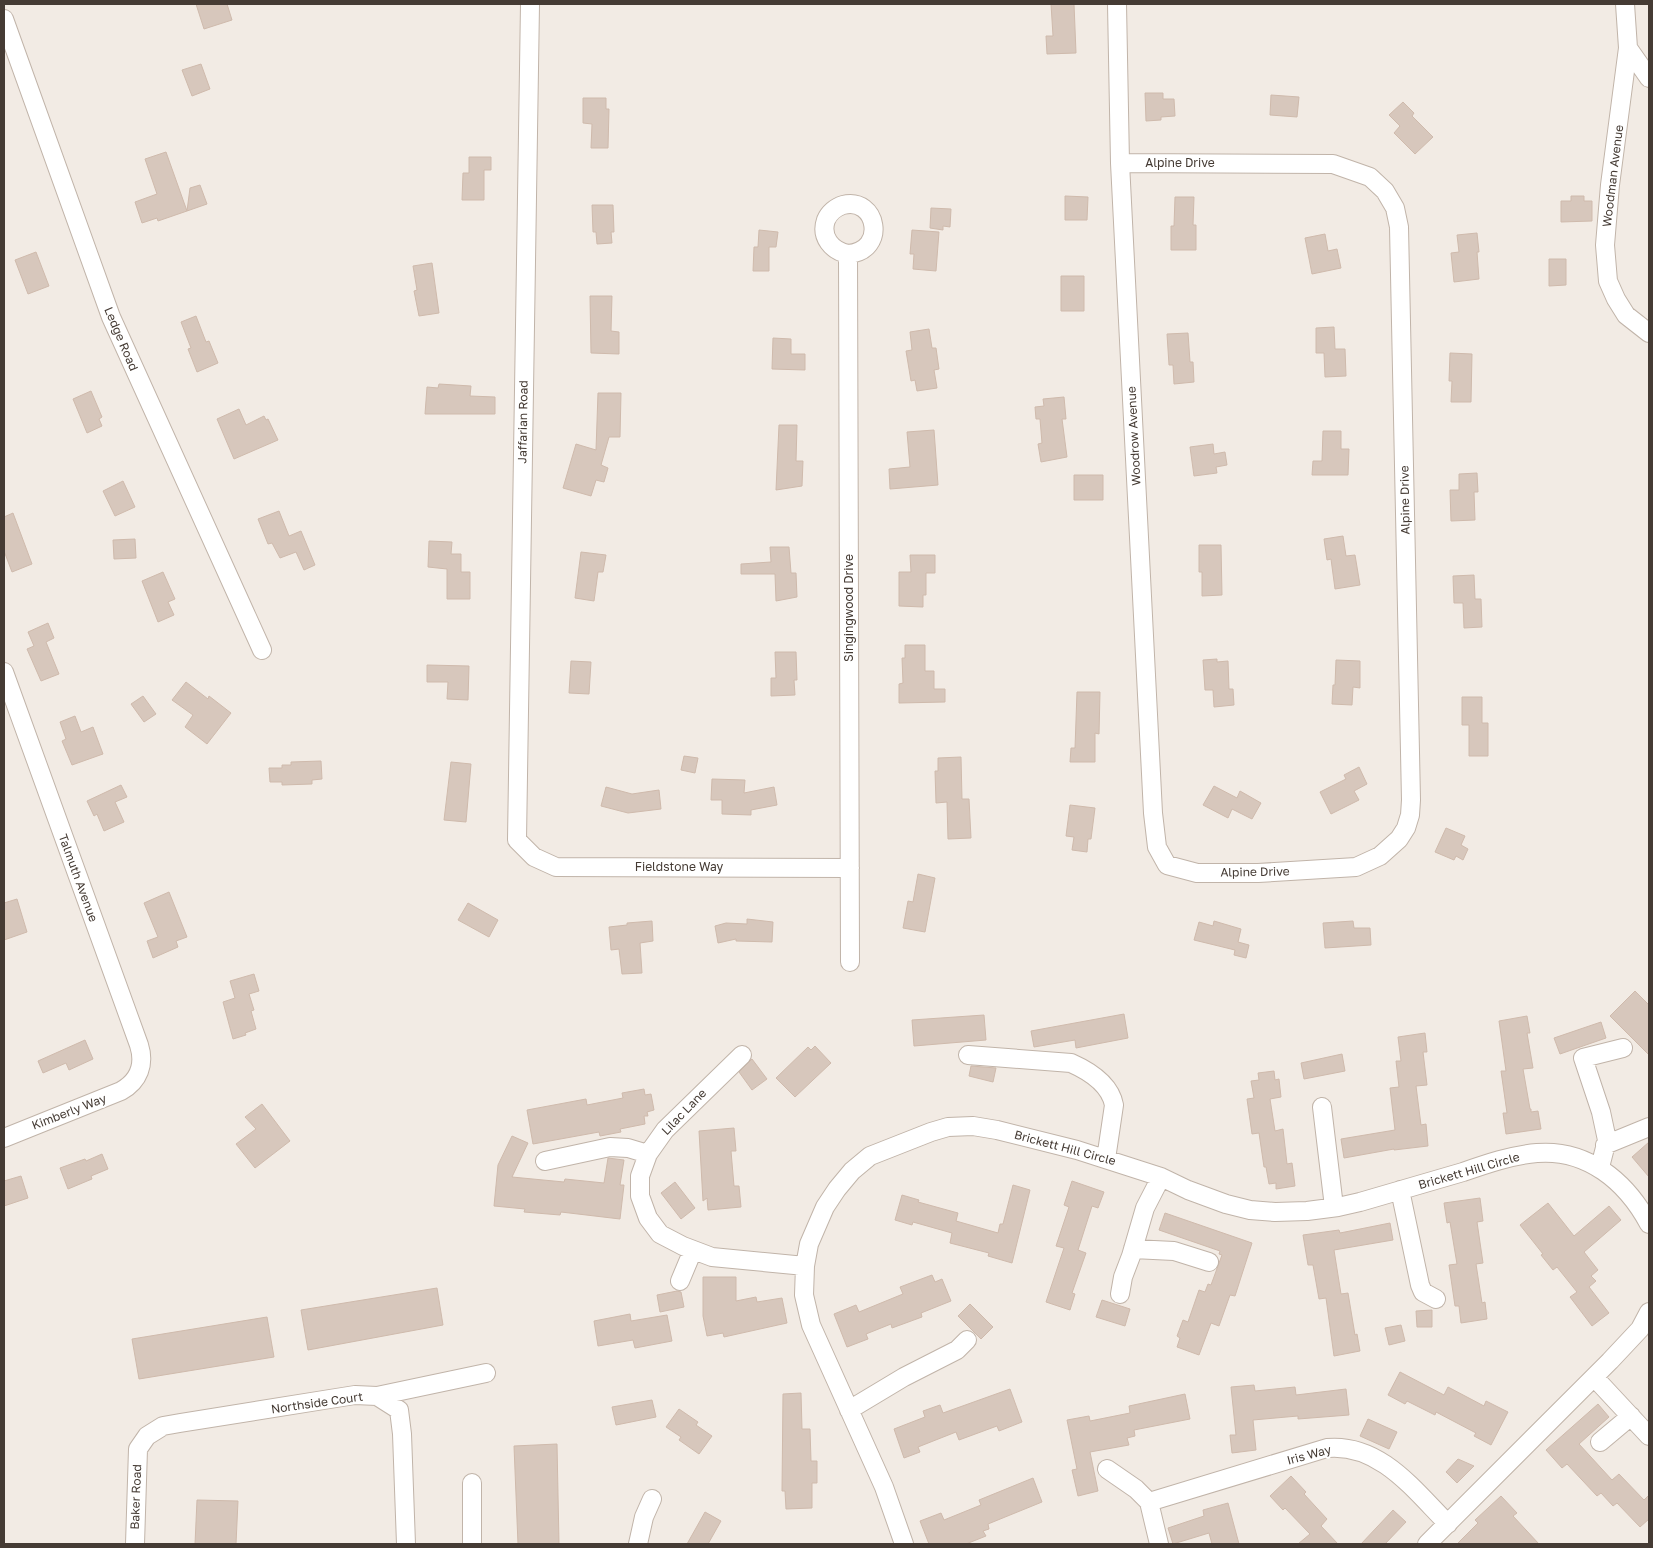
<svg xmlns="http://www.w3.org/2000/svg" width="1653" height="1548" font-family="'Golos Text',sans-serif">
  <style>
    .building { fill: #d7c7bc; stroke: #cfbaac }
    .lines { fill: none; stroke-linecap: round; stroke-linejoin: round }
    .minor-casing { stroke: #c1b4a9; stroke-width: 20 }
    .minor { stroke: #fff; stroke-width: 18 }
    .labels { text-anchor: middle; stroke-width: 4; stroke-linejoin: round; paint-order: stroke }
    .street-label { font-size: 12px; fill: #453b34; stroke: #fff }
  </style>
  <rect width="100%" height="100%" fill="#f2ebe4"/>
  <path class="building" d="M196 4H227L232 20 204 29Z
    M1051 4H1074L1076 53 1047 54 1046 36H1053Z
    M201 64 210 89 192 96 182 70Z
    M1145 93H1163V99H1174L1175 116 1161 117V120L1146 121Z
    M1271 95 1299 97 1297 117 1270 115Z
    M583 98H606V109H609L608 148H591L592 124 583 123Z
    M1403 102 1414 113 1412 116 1433 137 1415 154 1394 133 1400 126 1389 115Z
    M166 152 187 211 158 221 157 218 142 223 135 202 157 194 145 159Z
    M469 157H491V170H484V200H462L463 173H469Z
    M200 185 207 204 187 211 190 188Z
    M1065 196 1088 197 1087 220H1065Z
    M1571 196H1584V201H1592V221L1561 222V201H1571Z
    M1175 197H1194L1193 225H1196V250H1171V226H1174Z
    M592 205H613L614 232H611L612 243 597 244 596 232H593Z
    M931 208 951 209 950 227 943 226V230L930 228Z
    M759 230 778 232 776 247H769V271H753L754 247H758Z
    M912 230 939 232 936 271 913 269 914 254H910Z
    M1477 233 1479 252H1477L1479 279 1454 282 1451 253 1459 252 1457 235Z
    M1325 234 1328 251 1337 249 1341 268 1312 274 1305 238Z
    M36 252 49 286 28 294 15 260Z
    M1549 259H1566V285L1549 286Z
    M432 263 439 313 419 316 414 291 417 290 413 266Z
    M1061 276H1084V311H1061Z
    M590 296H612L611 331 619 332V354L591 353Z
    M196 316 206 342 209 341 218 363 197 372 188 349 191 348 181 322Z
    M1334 327 1335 349H1345L1346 376 1325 377 1324 353H1316V328Z
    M929 329 932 348H936L939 369 934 370 937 388 917 391 915 380 911 381 906 351 912 350 910 332Z
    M1188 333 1190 362H1193L1194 382 1174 384 1173 365H1169L1167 334Z
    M773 338 791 339V354H805V370L772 369Z
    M1450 353 1472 354 1471 402H1451L1452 381H1449Z
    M439 384 471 386 470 396 495 397V414H425L427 387 438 388Z
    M91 391 102 417 99 419 102 426 87 433 73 399Z
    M598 393H621L620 437H609L601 465 608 468 604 482 596 480 591 496 563 488 576 444 596 450Z
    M1064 397 1066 419H1062L1067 457 1041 462 1038 444 1042 443 1040 419H1036L1035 407 1044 406 1043 399Z
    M239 409 246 425 264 416 266 420 268 419 278 440 234 459 217 419Z
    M779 425H797L796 461H803L802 486 776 490Z
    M934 430 938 485 890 489 889 469 910 467 907 432Z
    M1323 431H1341V449H1349L1348 475H1312L1313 461H1322Z
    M1213 444 1214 454 1225 452 1227 465 1216 467 1217 473 1194 476 1190 447Z
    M1477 473 1478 492H1474L1475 520 1451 521 1450 490H1459V474Z
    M1074 475H1103V500H1074Z
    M123 481 135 507 115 516 103 491Z
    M279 511 289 536 301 531 315 565 304 570 296 552 280 558 272 543 268 544 258 519Z
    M13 513 32 564 12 572 4 551V517Z
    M1343 536 1346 556 1355 555 1360 585 1335 589 1331 559 1327 560 1324 539Z
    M135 539 136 558 114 559 113 540Z
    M429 541 452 542 451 554H461V572H470V599H447V569L428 567Z
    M1199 545H1221L1222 595 1202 596V572H1199Z
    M770 547H789L791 573H796L797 597 776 601 775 574H741V564L771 562Z
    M581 552 606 555 603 572H598L594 601 575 598Z
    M910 555H935V573H926V595H923V607L899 606V572H911Z
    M163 572 175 599 168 602 174 615 158 622 142 581Z
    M1474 575 1475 599H1481L1482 627 1464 628 1463 603H1454L1453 576Z
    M48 623 54 638 46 642 59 674 41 681 27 649 34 646 28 632Z
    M905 645H925V671H934V689H945V702L899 703V684L903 683 902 658H905Z
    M775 652H796L797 680H794L795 695 771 696V678H776Z
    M1217 659V662L1228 661 1229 689H1233L1234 705 1214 707 1213 690H1205L1203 660Z
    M1336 660 1360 661V688L1353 687 1352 705 1332 704 1333 685H1335Z
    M571 661 591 662 589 694 569 693Z
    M427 665 469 666 468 700 447 699 448 682H427Z
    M186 682 208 699 209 696 231 713 207 744 185 727 193 715 172 700Z
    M1077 692H1100L1099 734 1095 733V762H1070L1071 748H1075Z
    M143 696 156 714 144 722 131 704Z
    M1462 697H1482V723H1488V756H1469V725H1462Z
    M75 716 81 732 93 727 103 754 72 765 62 741 66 739 60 722Z
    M684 756 698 758 695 773 681 770Z
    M961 757 962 799H969L971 838 948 839 947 802 936 803 935 771H938V758Z
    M321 761 322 779 312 780V784L282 785V782H270L269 768H282V765H291V762Z
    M451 762 471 764 466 822 444 820Z
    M1359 767 1367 784 1354 791 1359 800 1331 814 1320 792 1346 779 1344 775Z
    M712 779 745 780 744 793 774 787 777 805 751 810V815L722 814V800H711Z
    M121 785 127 797 115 802 124 822 104 831 97 814 94 816 87 801Z
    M1214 786 1237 798 1240 791 1261 803 1252 819 1232 809 1228 818 1203 805Z
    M606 787 632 794 659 790 661 809 628 813 601 806Z
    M1070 805 1095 808 1091 839H1088L1087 852 1072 850 1074 837 1066 836Z
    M1446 828 1465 836 1461 845 1468 849 1463 860 1456 856 1454 860 1435 852Z
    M918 874 935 878 925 932 903 928 908 901 913 902Z
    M169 892 187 937 176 941 178 947 153 958 147 941 158 937 144 903Z
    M17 899 27 932 4 940V903Z
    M468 903 498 920 489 937 458 920Z
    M747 919 773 922 772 942 736 941V939L718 943 715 926 726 923 747 924Z
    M652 921 653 941 640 943 642 973 622 974 619 949 611 950 609 927 627 925V923Z
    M1214 921 1241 929 1238 942 1249 945 1246 958 1234 955 1235 950 1194 940 1199 922 1213 926Z
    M1353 921 1354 928H1370L1371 945 1325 948 1323 923Z
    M254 974 259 991 249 994 254 1010 251 1011 256 1029 245 1033 246 1035 233 1039 223 1002 235 998 230 981Z
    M1635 991 1649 1005V1055L1610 1016Z
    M1124 1014 1128 1038 1076 1048 1075 1040 1034 1047 1031 1031Z
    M984 1015 986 1040 914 1046 912 1020Z
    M1527 1016 1530 1033H1527L1533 1068 1523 1069 1530 1109H1531V1112L1538 1111 1541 1129 1506 1134 1503 1113H1507L1501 1071H1506L1499 1021Z
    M1601 1022 1606 1038 1560 1054 1554 1038Z
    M1425 1033 1427 1052H1423L1427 1085 1416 1086 1421 1125 1426 1124 1428 1146 1394 1150V1149L1344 1158 1341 1139 1395 1130 1390 1088 1399 1087 1396 1061H1401L1398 1037Z
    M85 1040 93 1059 69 1070 66 1063 43 1073 38 1061Z
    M815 1046 831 1063 795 1097 776 1078 808 1047 811 1050Z
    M1342 1054 1345 1071 1304 1079 1301 1063Z
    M752 1059 767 1079 752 1090 739 1072Z
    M971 1066 996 1068 993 1082 969 1076Z
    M1274 1071 1275 1080 1279 1079 1281 1097 1270 1099 1275 1131 1283 1129 1287 1164 1292 1163 1295 1186 1276 1189V1183L1269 1184 1266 1167H1264L1259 1133 1252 1134 1247 1099 1254 1098 1251 1081 1259 1080 1258 1073Z
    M644 1089 645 1095 651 1094 654 1110 647 1112 648 1116H644L645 1124 620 1129 621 1132 600 1136 599 1132 533 1144 527 1110 586 1099 587 1105 623 1098 622 1093Z
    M262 1104 290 1141 255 1168 236 1144 256 1129 245 1117Z
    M734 1128 736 1151H731L734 1186H739L741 1207 708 1210 707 1198 703 1201 699 1131Z
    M512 1136 528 1143 512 1177 564 1182 565 1179 604 1183 608 1158 624 1160 620 1185H624L620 1219 561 1212 560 1215 524 1212 525 1209 494 1206 498 1165Z
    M1649 1142V1177L1632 1157Z
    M102 1154 108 1169 91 1176 92 1179 68 1189 60 1168 85 1159 86 1161Z
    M21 1176 28 1198 4 1206V1181Z
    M1072 1181 1104 1192 1098 1208 1092 1206 1078 1250 1086 1253 1072 1293 1075 1294 1070 1310 1046 1302 1064 1248 1056 1246 1069 1207 1064 1205Z
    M675 1182 695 1208 681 1219 661 1193Z
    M1013 1185 1030 1190 1012 1263 988 1256 989 1253 950 1243 952 1233 913 1222 912 1225 895 1220 902 1195 919 1200 918 1202 958 1213 956 1221 998 1233 1000 1224H1003Z
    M1480 1198 1483 1221 1477 1222 1483 1263 1476 1264 1482 1303 1485 1302 1487 1319 1461 1323 1459 1306H1455L1449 1265 1457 1264 1450 1222 1447 1223 1444 1203Z
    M1548 1203 1574 1236 1609 1206 1621 1220 1584 1252 1598 1270 1591 1276 1596 1281 1589 1287 1609 1313 1592 1326 1570 1297 1577 1292 1557 1267 1553 1270 1541 1255 1543 1254 1520 1225Z
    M1165 1213 1252 1243 1235 1296 1230 1295 1219 1326 1211 1323 1199 1355 1177 1347 1180 1338 1177 1336 1183 1320 1188 1322 1199 1290 1205 1292 1208 1284 1211 1285 1222 1255 1219 1254 1220 1251 1159 1230Z
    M1390 1223 1393 1240 1334 1250 1341 1294 1348 1293 1355 1335 1357 1334 1360 1351 1334 1356 1326 1298 1319 1299 1313 1265H1308L1303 1235 1339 1230 1340 1233Z
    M932 1275 935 1282 942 1279 951 1301 921 1313 922 1317 892 1328 891 1324 866 1334 868 1339 847 1347 834 1314 856 1305 859 1312 903 1294 900 1287Z
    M703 1277H736V1301L756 1297 757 1302 782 1298 787 1323 724 1337 723 1333 707 1336 703 1316Z
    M437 1288 443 1325 308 1350 301 1310Z
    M677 1291 681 1292 684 1307 660 1312 657 1295Z
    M1102 1300 1130 1309 1125 1326 1096 1317Z
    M970 1304 993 1327 981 1339 958 1316Z
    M1432 1310V1327H1417L1416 1311Z
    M630 1314 631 1321 667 1315 672 1341 635 1348 633 1340 598 1346 594 1321Z
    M267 1317 274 1357 139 1379 132 1339Z
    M1401 1325 1405 1341 1389 1345 1385 1328Z
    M1400 1372 1444 1395 1448 1387 1484 1406 1486 1401 1508 1412 1491 1445 1474 1436 1476 1433 1436 1412 1435 1415 1407 1401 1405 1404 1388 1395Z
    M1254 1385 1255 1391 1295 1387 1296 1395 1346 1389 1349 1415 1298 1419V1416L1253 1420 1256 1450 1232 1453 1230 1435H1236L1231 1387Z
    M1010 1389 1022 1422 999 1431 997 1426 959 1440 956 1432 918 1447 920 1452 904 1458 894 1429 925 1417 923 1411 940 1405 943 1413Z
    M801 1393 802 1429H810L811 1461H817V1483H812V1508L786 1509 785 1491H782L783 1394Z
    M1185 1394 1190 1419 1134 1430 1135 1436 1127 1438 1129 1445 1090 1452 1098 1491 1078 1496 1072 1470 1077 1469 1067 1420 1089 1416 1090 1421 1130 1413 1129 1406Z
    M652 1400 656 1417 616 1425 612 1407Z
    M1598 1404 1609 1417 1579 1444 1612 1480 1619 1474 1644 1500 1649 1495V1519L1640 1527 1617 1503 1613 1506 1601 1493 1597 1496 1567 1464 1562 1468 1546 1450Z
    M679 1409 698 1422 696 1425 712 1436 699 1454 679 1440 681 1437 666 1427Z
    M1368 1419 1397 1432 1389 1449 1360 1436Z
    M557 1444 559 1544H518L514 1446Z
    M1458 1459 1474 1466 1457 1483 1446 1472Z
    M1291 1476 1306 1492 1304 1494 1327 1519 1321 1526 1338 1544H1298L1310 1534 1285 1508 1283 1510 1270 1496Z
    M1033 1478 1042 1502 988 1524 989 1529 983 1531 986 1536 966 1544H929L920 1521 941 1513 944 1520 981 1505 979 1500Z
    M1501 1496 1517 1513 1513 1516 1539 1544H1457L1478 1523 1475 1520Z
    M197 1500 238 1501 236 1544H195Z
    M1228 1503 1239 1544H1212L1209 1533 1173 1544 1168 1528 1204 1516 1203 1510Z
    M1393 1510 1406 1522 1385 1544H1361Z
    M705 1512 721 1521 708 1544H687Z"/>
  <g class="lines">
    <g class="minor-casing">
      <path id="minor" d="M530 4 517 840 534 857 556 867 850 868
        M1117 4 1120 163 1153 813 1157 847 1167 865 1197 873H1258L1356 867 1380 856 1399 839 1406 828 1410 815 1411 800 1399 227 1395 208 1385 191 1370 177 1333 164 1120 163
        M1625 4 1628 48 1610 185 1605 245 1608 281 1616 299 1626 315 1649 333
        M4 19 111 317 262 650
        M1628 48 1649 78
        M848 254C832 251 820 237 826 220 829 213 836 207 843 205 877 196 888 251 848 254L850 962
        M4 672 139 1045C145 1064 139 1081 121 1091L4 1138
        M742 1055 665 1130 648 1154 640 1176V1196L648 1218 660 1234 683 1246 712 1257 805 1266
        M968 1055 1071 1063C1089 1071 1110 1084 1114 1105L1106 1159
        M1322 1107 1334 1207
        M1605 1145 1649 1127
        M545 1161 610 1147 628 1148 648 1154
        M1600 1167 1607 1140 1601 1112 1583 1058 1623 1048
        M1400 1190 1420 1285 1423 1292 1436 1299
        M1133 1249 1174 1251 1209 1262
        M680 1281 693 1250
        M1120 1294 1123 1277 1131 1256 1145 1208 1161 1177
        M1594 1377 1649 1436
        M377 1396 486 1373
        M849 1410 904 1377 957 1350 967 1340
        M1600 1442 1631 1416
        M1107 1469 1136 1489 1149 1502 1159 1544
        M472 1483V1544
        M1149 1502 1327 1448C1380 1443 1414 1490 1448 1524
        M135 1544 138 1449 147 1436 163 1426 180 1423 355 1395 377 1396 399 1410 402 1434 406 1544
        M638 1544 644 1517 652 1499
        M904 1544 884 1487 811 1325 804 1295 805 1266 809 1244 825 1207 837 1189 852 1171 870 1156 931 1132 948 1127 973 1126 997 1130 1077 1150 1161 1177 1188 1190 1226 1204 1250 1210 1275 1212 1307 1211 1338 1207 1360 1202C1394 1192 1428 1182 1463 1172 1486 1164 1512 1155 1537 1153 1587 1149 1626 1181 1649 1224
        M1427 1544 1610 1361 1640 1329 1649 1312"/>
    </g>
    <use href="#minor" class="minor"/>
  </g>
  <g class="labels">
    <g class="street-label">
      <text x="1180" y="167">Alpine Drive</text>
      <text transform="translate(1613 176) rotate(-83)" y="4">Woodman Avenue</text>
      <text transform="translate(121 339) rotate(67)" y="4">Ledge Road</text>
      <text transform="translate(523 422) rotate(-89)" y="4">Jaffarian Road</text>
      <text transform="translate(1134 436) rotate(-93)" y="4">Woodrow Avenue</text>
      <text transform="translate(1405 500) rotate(-91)" y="4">Alpine Drive</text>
      <text transform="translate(849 608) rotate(-90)" y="4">Singingwood Drive</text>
      <text x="679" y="871">Fieldstone Way</text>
      <text transform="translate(1255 872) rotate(-1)" y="4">Alpine Drive</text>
      <text transform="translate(78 878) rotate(70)" y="4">Talmuth Avenue</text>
      <text transform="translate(69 1112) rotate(-21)" y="4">Kimberly Way</text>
      <text transform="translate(684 1112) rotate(-46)" y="4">Lilac Lane</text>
      <text transform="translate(1065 1148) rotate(15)" y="4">Brickett Hill Circle</text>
      <text transform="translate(1469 1171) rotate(-16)" y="4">Brickett Hill Circle</text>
      <text transform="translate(317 1403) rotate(-8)" y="4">Northside Court</text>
      <text transform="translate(1309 1455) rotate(-15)" y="4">Iris Way</text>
      <text transform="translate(136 1497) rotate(-88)" y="4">Baker Road</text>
    </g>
  </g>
  <rect width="1653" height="1548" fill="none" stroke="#453b34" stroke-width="10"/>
</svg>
